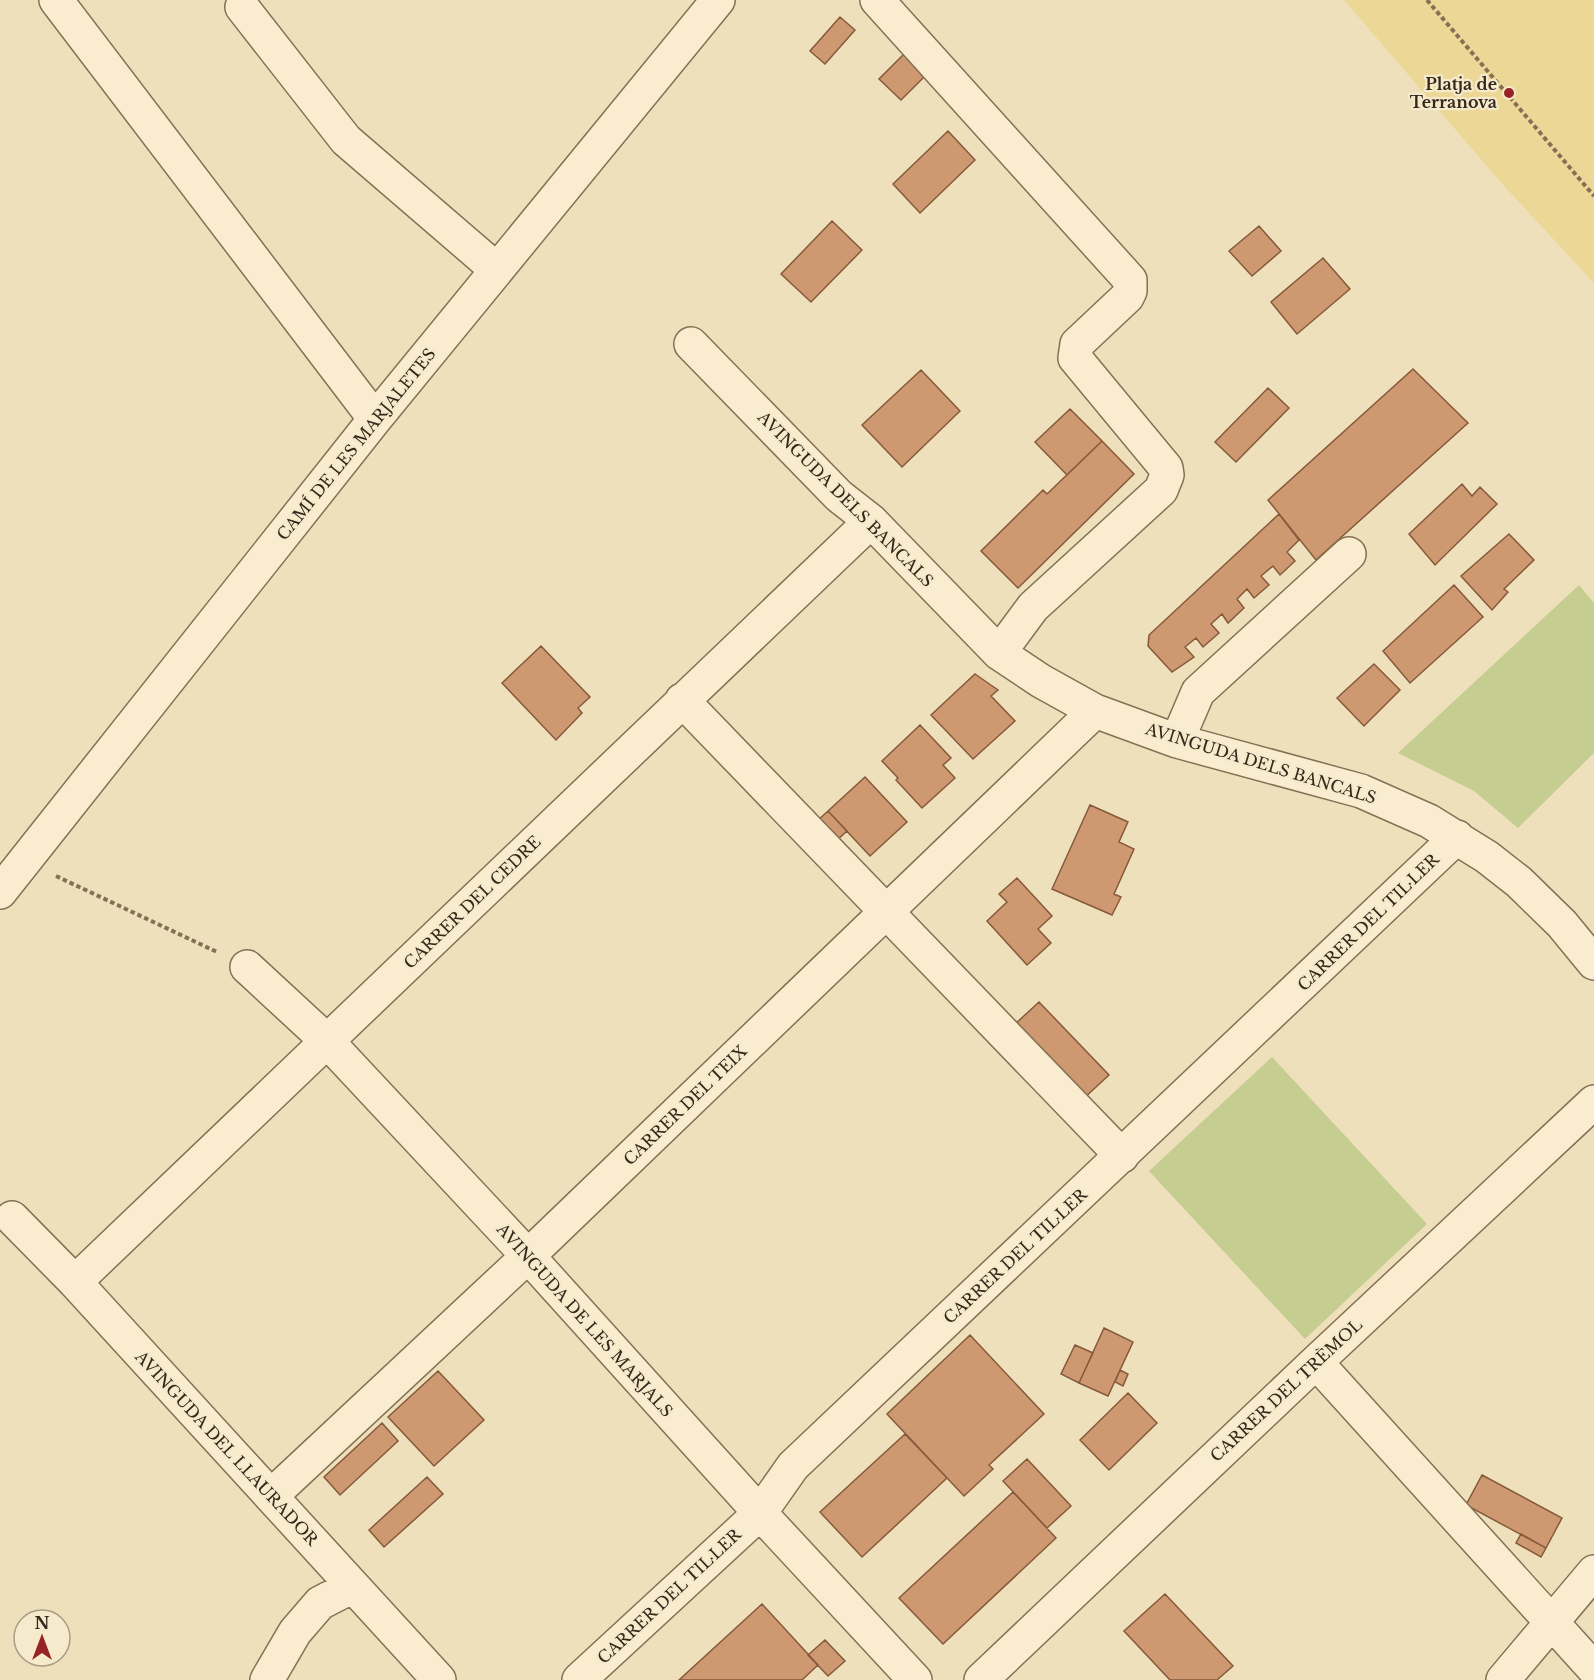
<svg xmlns="http://www.w3.org/2000/svg" width="1594" height="1680" font-family="'Libre Baskerville',serif">
  <style>
    .green { fill: #c5cd90 }
    .sand { fill: #ecd797 }
    .building { fill: #ce9970; stroke: #86593b; stroke-width: 1.5 }
    .lines { fill: none; stroke-linecap: round; stroke-linejoin: round }
    .minor-casing { stroke: #867055; stroke-width: 36 }
    .path { stroke: #867055; stroke-width: 4; stroke-dasharray: 4.5 3; stroke-linecap: butt }
    .minor { stroke: #faedcf; stroke-width: 33 }
    .poi-dot { fill: #972424; stroke: #f6eacc; stroke-width: 2 }
    .labels { text-anchor: middle; stroke-width: 4.5; stroke-linejoin: round; paint-order: stroke }
    .poi-label { font-size: 16px; font-weight: bold; fill: #35281b; stroke: #f6eacc; text-anchor: end }
    .street-label { font-size: 16px; fill: #35281b; stroke: #f6eacc }
  </style>
  <rect width="100%" height="100%" fill="#efe0bc"/>
  <path class="green" d="M1579 585 1594 603V753L1518 828 1474 791 1398 753Z
    M1272 1057 1427 1224 1305 1339 1149 1171Z"/>
  <path class="sand" d="M1344 0H1594V283L1503 185Z"/>
  <path class="building" d="M840 17 855 30 825 64 810 51Z
    M907 51 929 72 901 100 879 79Z
    M948 131 975 160 920 213 893 184Z
    M832 221 862 250 811 302 781 274Z
    M1259 226 1281 251 1252 276 1229 251Z
    M1323 258 1350 289 1297 334 1271 302Z
    M1413 369 1468 423 1316 560 1268 500Z
    M921 370 960 411 902 467 862 425Z
    M1268 388 1289 408 1236 462 1215 442Z
    M1070 409 1102 441 1067 475 1035 442Z
    M1102 441 1134 474 1018 588 981 551 1043 490 1047 494Z
    M1462 484 1472 496 1480 487 1497 504 1435 565 1409 534Z
    M1279 514 1299 540 1287 552 1295 561 1280 575 1273 566 1261 576 1269 585 1254 598 1247 589 1237 599 1244 608 1228 623 1222 614 1211 624 1219 633 1203 647 1196 638 1185 647 1194 657 1172 672 1148 646 1149 635Z
    M1509 534 1534 560 1504 589 1508 592 1492 610 1461 576Z
    M1454 585 1483 617 1410 683 1383 651Z
    M541 646 590 697 578 708 582 713 556 740 502 683Z
    M1374 664 1400 690 1364 726 1337 698Z
    M975 674 998 690 991 696 1015 721 973 759 931 715Z
    M920 725 951 758 943 765 955 778 922 808 896 780 898 778 882 761Z
    M865 777 907 822 870 856 828 811Z
    M1090 805 1128 822 1119 842 1134 849 1114 894 1121 897 1112 915 1052 889Z
    M828 811 847 831 835 842 816 822Z
    M1017 878 1052 916 1038 929 1051 943 1027 965 987 921 1007 902 999 894Z
    M1039 1002 1109 1075 1082 1100 1013 1026Z
    M1104 1328 1133 1342 1108 1396 1079 1383Z
    M970 1335 1044 1414 989 1465 993 1469 964 1496 887 1414Z
    M1075 1345 1093 1353 1079 1383 1061 1374Z
    M1120 1370 1128 1374 1123 1386 1115 1382Z
    M438 1371 484 1420 434 1466 388 1417Z
    M1128 1393 1157 1423 1109 1470 1080 1440Z
    M382 1423 398 1441 340 1495 324 1477Z
    M905 1434 947 1478 862 1557 820 1512Z
    M1027 1459 1071 1506 1047 1528 1003 1481Z
    M1482 1475 1562 1518 1546 1548 1466 1505Z
    M427 1477 443 1494 384 1547 369 1530Z
    M1013 1492 1056 1538 943 1644 899 1598Z
    M1521 1534 1546 1548 1541 1557 1516 1543Z
    M1165 1594 1233 1666 1217 1680H1170L1124 1631Z
    M762 1604 818 1665 802 1680H679Z
    M825 1640 845 1661 828 1676 808 1655Z"/>
  <g class="lines">
    <g class="minor-casing">
      <path id="minor" d="M56 0 375 419
        M877 0 1130 280V291L1127 297 1077 344 1075 358 1166 468 1167 475 1161 490 1033 607 999 653
        M242 7 346 140 497 270
        M691 344 839 496 871 521 999 653 1041 681 1095 711 1177 741 1361 791 1429 821 1487 857 1519 882 1562 924 1594 963
        M682 700 1122 1156
        M1177 741 1198 692 1349 554
        M0 892 375 419 718 0
        M247 967 327 1041 528 1256 760 1513 915 1680
        M12 1218 75 1282 439 1680
        M75 1282 871 521
        M1316 1362 1594 1669
        M271 1496 528 1256 1095 711
        M267 1680 295 1632 320 1603 353 1586
        M579 1680 760 1513 793 1466 1457 837
        M981 1680 1316 1362 1594 1102
        M1503 1680 1594 1572"/>
    </g>
    <path class="path" d="M1427 0 1594 196
      M56 876 217 952"/>
    <use href="#minor" class="minor"/>
  </g>
  <circle class="poi-dot" cx="1509" cy="93" r="6"/>
  <g class="labels">
    <g class="poi-label">
      <text x="1497" y="90">Platja de<tspan x="1497" dy="18">Terranova</tspan></text>
    </g>
    <g class="street-label">
      <text transform="translate(356 444) rotate(-51)" y="6">CAMÍ DE LES MARJALETES</text>
      <text transform="translate(846 499) rotate(45)" y="6">AVINGUDA DELS BANCALS</text>
      <text transform="translate(1261 763) rotate(17)" y="6">AVINGUDA DELS BANCALS</text>
      <text transform="translate(472 902) rotate(-44)" y="6">CARRER DEL CEDRE</text>
      <text transform="translate(1368 922) rotate(-44)" y="6">CARRER DEL TIL·LER</text>
      <text transform="translate(685 1105) rotate(-44)" y="6">CARRER DEL TEIX</text>
      <text transform="translate(1015 1256) rotate(-43)" y="6">CARRER DEL TIL·LER</text>
      <text transform="translate(585 1320) rotate(48)" y="6">AVINGUDA DE LES MARJALS</text>
      <text transform="translate(1286 1390) rotate(-43)" y="6">CARRER DEL TRÈMOL</text>
      <text transform="translate(227 1448) rotate(47)" y="6">AVINGUDA DEL LLAURADOR</text>
      <text transform="translate(669 1596) rotate(-43)" y="6">CARRER DEL TIL·LER</text>
    </g>
  </g>
  <g transform="translate(42 1638)"><circle r="28" fill="#f6eacc" stroke="#a99c85" stroke-width="1.5"/>
  <path d="M0-4.5L10 22L0 15L-10 22Z" fill="#972424"/>
  <text y="-9" font-size="16" font-weight="bold" text-anchor="middle" fill="#35281b">N</text>
  </g>
</svg>
